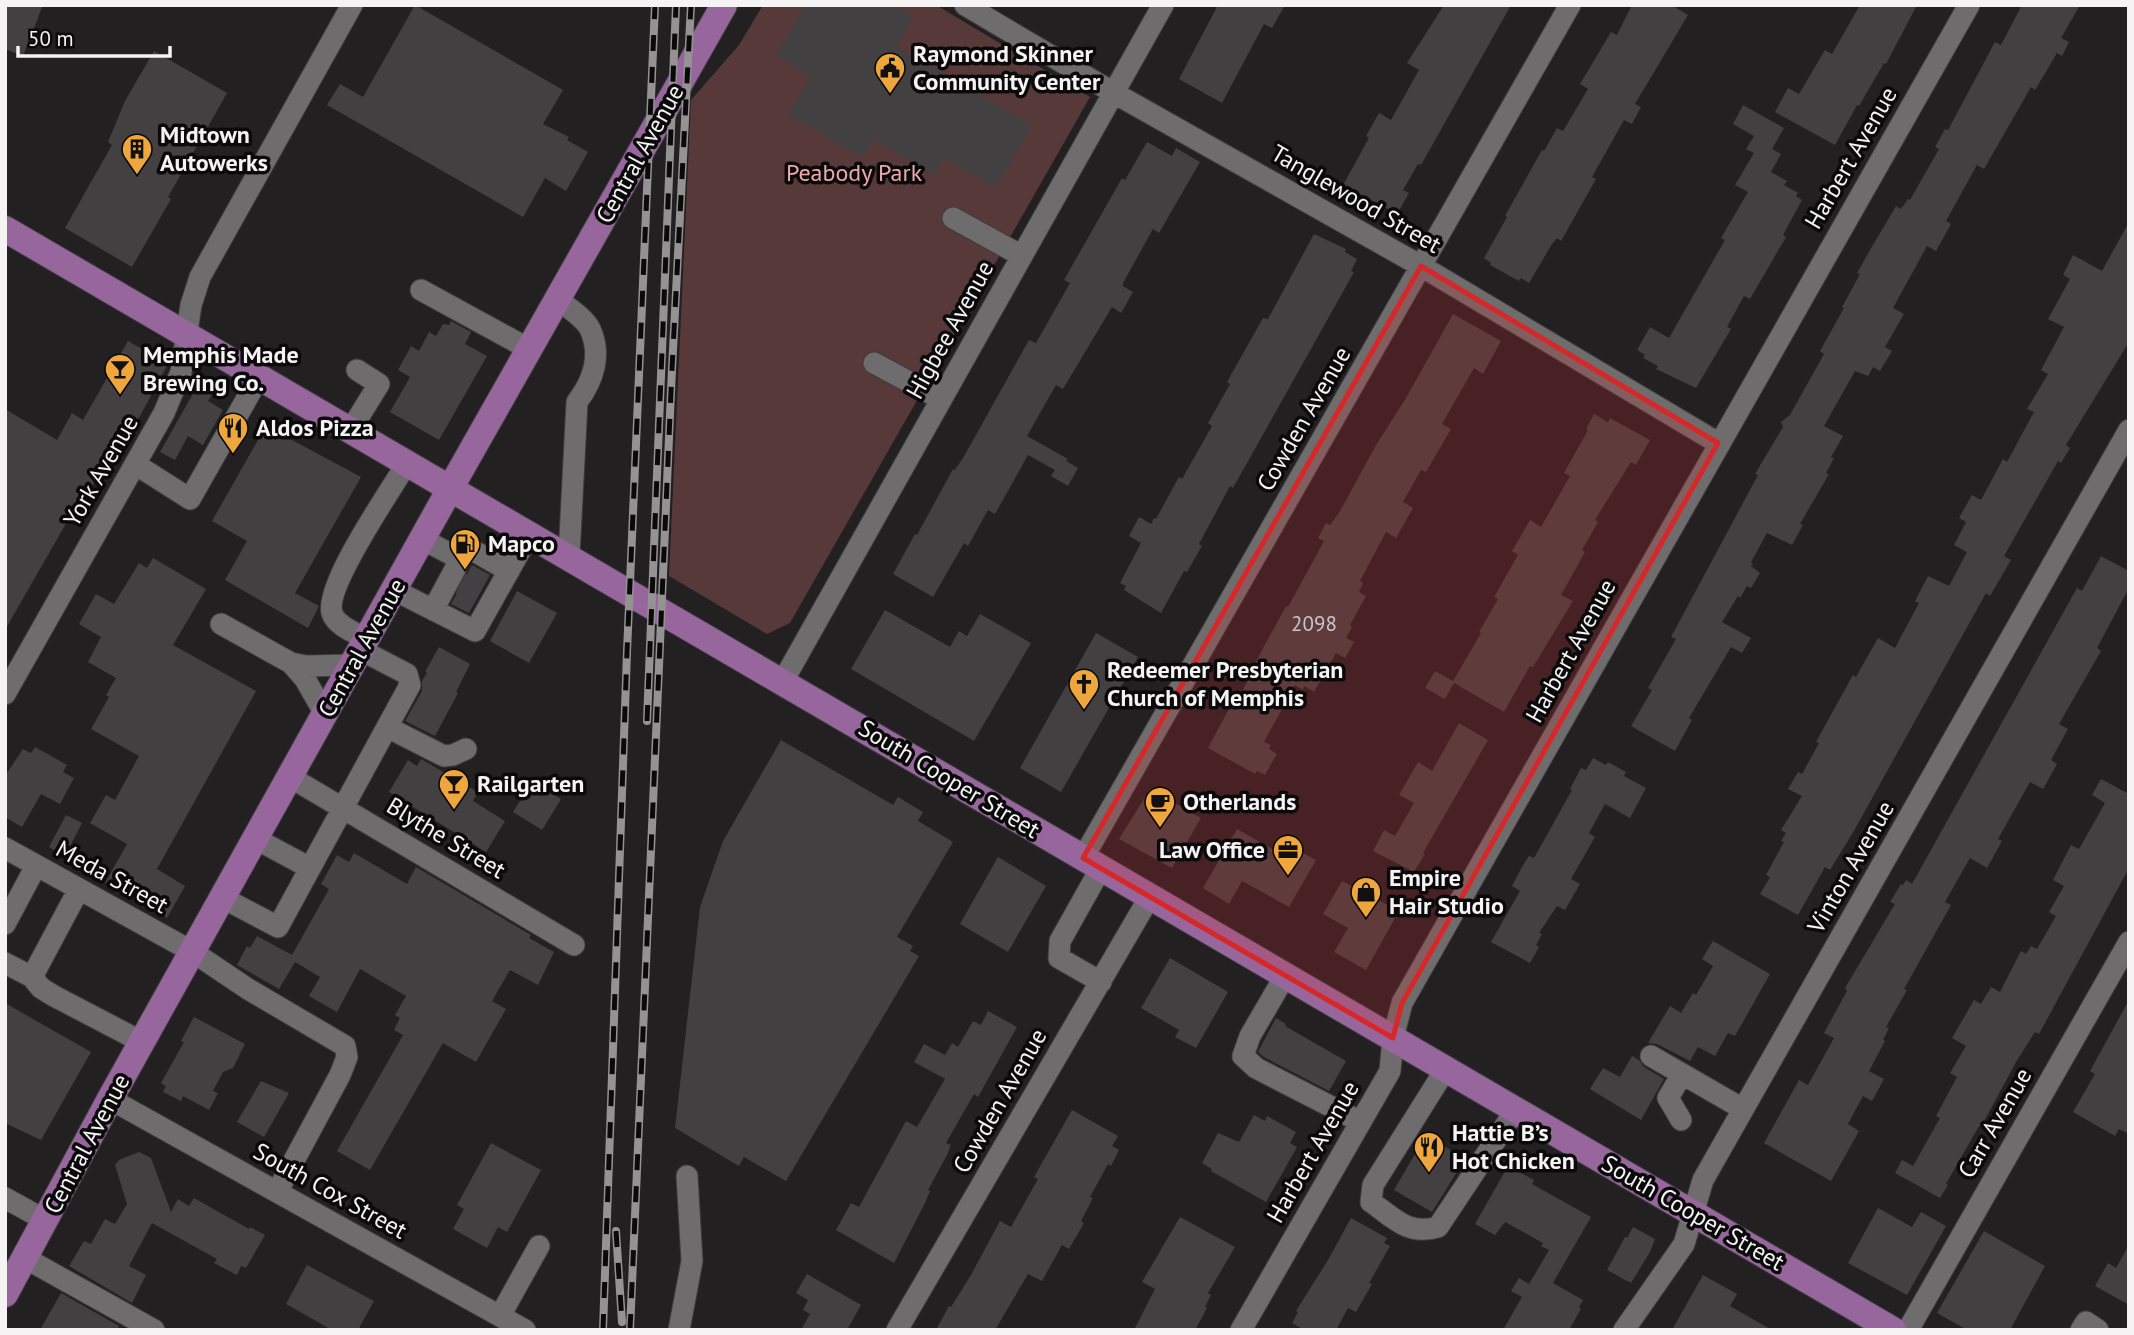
<svg xmlns="http://www.w3.org/2000/svg" width="2134" height="1335" font-family="'PT Sans',sans-serif">
  <style>
    .green { fill: #573939 }
    .building { fill: #434041 }
    .lines { fill: none; stroke-linecap: round; stroke-linejoin: round }
    .minor-tunnel { stroke: #424042; stroke-width: 21; stroke-dasharray: 21 10; stroke-linecap: butt }
    .minor-casing { stroke: #3f3d3e; stroke-width: 23 }
    .major-casing { stroke: #3f3d3e; stroke-width: 28 }
    .minor { stroke: #6f6c6e; stroke-width: 21 }
    .major { stroke: #97669c; stroke-width: 26 }
    .rail-casing { stroke: #959294; stroke-width: 8 }
    .rail { stroke: #0b0a0b; stroke-width: 5; stroke-dasharray: 16; stroke-linecap: butt }
    .marked { fill: #d62828; fill-opacity: 0.2; stroke: #d62828; stroke-width: 5; stroke-linejoin: round }
    .labels { text-anchor: middle; stroke-width: 7; stroke-linejoin: round; paint-order: stroke }
    .number-label { font-size: 21px; fill: #c8c6c7 }
    .poi-label { font-size: 24px; font-weight: bold; fill: #f5f3f4; stroke: #0b0a0b; text-anchor: start }
    .street-label { font-size: 24px; fill: #f5f3f4; stroke: #0b0a0b }
    .park-label { font-size: 24px; fill: #eeaaab; stroke: #0b0a0b }
  </style>
  <rect width="100%" height="100%" fill="#232022"/>
  <path class="green" d="M763 5H936L1090 97 790 623 767 634 669 576 691 100 739 45Z"/>
  <path class="building" d="M5 5H43L23 56 5 49Z
    M415 5 563 90 543 124 569 137 567 140 588 152 566 191 545 178 523 217 327 105 340 84 363 97Z
    M805 5H892L913 17 896 47 1032 125 996 188 944 158 934 175 873 139 863 158 788 115 811 76 776 56Z
    M1218 5H1285L1272 28 1264 24 1222 103 1179 79Z
    M1444 5H1511L1421 165 1418 164 1403 190 1409 193 1397 214 1343 185 1369 138 1366 136 1379 113 1391 120 1419 70 1407 63Z
    M1632 5H1671L1688 15 1635 104 1641 107 1632 124 1624 120 1592 177 1596 179 1561 241 1557 238 1552 244 1529 283 1521 278 1519 281 1490 265 1491 263 1484 258 1507 217 1505 216 1542 150 1544 151 1557 128 1563 131 1588 89 1580 84 1589 69 1611 32 1617 35Z
    M1860 5H1917L1886 64 1884 63 1859 106 1857 105 1835 145 1775 112 1788 88 1799 94 1825 50 1832 54Z
    M2022 5H2080L2061 38 2069 42 2062 56 2057 53 2035 90 2031 87 1984 169 1977 165 1946 221 1951 224 1936 251 1927 246 1893 308 1904 314 1885 347 1892 351 1880 371 1873 367 1868 376 1855 371 1824 426 1843 436 1831 457 1834 458 1826 473 1829 474 1800 524 1803 525 1792 545 1767 533 1751 562 1753 564 1751 566 1760 573 1751 588 1747 586 1740 598 1738 596 1722 622 1751 638 1742 653 1731 647 1689 718 1692 720 1675 751 1631 726 1652 690 1648 688 1676 639 1671 637 1758 475 1755 474 1783 427 1781 422 1790 415 1824 354 1820 351 1844 308 1842 307 1860 274 1857 273 1870 250 1896 206 1901 209 1908 199 1910 200 1939 149 1935 147 1945 129 1948 130 1995 42 2001 45Z
    M154 51 227 93 168 197 171 199 132 267 65 228 112 145 108 142 125 101Z
    M1743 105 1784 128 1772 149 1781 154 1771 172 1787 181 1784 185 1798 193 1796 196 1802 200 1783 235 1786 237 1750 299 1744 296 1727 327 1731 329 1696 388 1656 369 1658 366 1643 358 1645 355 1637 350 1650 327 1669 338 1725 240 1721 238 1748 192 1735 185 1754 153 1746 149 1754 136 1733 124Z
    M1147 142 1172 156 1176 148 1200 162 1159 233 1153 229 1123 283V286L1133 292 1121 313 1112 307 1063 389 1056 385 1027 436 1068 459 1066 461 1078 468 1068 486 1051 476 1055 470 1028 455 995 514 988 510 968 546 964 543 933 597 893 574 915 534 917 535 953 469 954 471 963 458 1029 340 1036 343 1070 283 1064 280 1122 178 1125 180Z
    M2129 222V342L2066 445 2070 448 2061 463 2058 461 2004 556 2011 560 1990 596 1986 593 1855 829 1830 870 1825 867 1798 915 1760 894 1770 877 1766 875 1784 842 1781 841 1786 833 1781 830 1802 796 1788 789 1798 772 1802 774 1819 743 1816 742 1828 720 1853 675 1856 677 1878 638 1895 648 1919 603 1915 601 1928 576 1949 586 1967 552 1954 545 1966 522 1959 518 1972 495 1981 500 2003 459 2007 462 2034 412 2027 409 2048 374 2041 370 2064 327 2048 319 2070 279 2063 275 2073 255 2102 271Z
    M1314 234 1346 249 1345 252 1357 259 1351 271 1354 272 1233 488 1230 486 1199 544 1202 546 1187 572 1184 571 1161 613 1124 590 1126 586 1120 583 1141 543 1129 536 1139 517 1151 524 1154 518 1156 519 1179 477 1182 479 1212 426 1208 423 1230 384 1227 382 1263 318 1268 319Z
    M1453 314 1501 341 1483 374 1474 368 1442 424 1451 429 1426 472 1421 470 1403 502 1413 508 1396 538 1386 532 1360 581 1363 583 1359 592 1366 596 1350 625 1352 627 1346 638 1354 642 1345 658 1336 653 1314 692 1304 686 1303 690 1295 685 1264 742 1271 745 1269 749 1277 754 1265 775 1257 771 1255 774 1208 748 1239 690 1242 691 1257 664 1255 663 1286 606 1288 607 1324 541 1318 538 1326 523 1330 525 1339 513 1376 445 1406 398Z
    M451 321 471 332 465 344 487 356 439 440 390 412 410 377 398 370 411 346 419 351 429 332 436 336 443 324 449 325Z
    M128 341 168 364 125 444 77 504 83 508 73 523 68 520 5 630V409L57 440 72 413 83 420Z
    M199 383 214 392 208 401 223 410 203 445 188 436 175 460 160 452Z
    M1594 414 1608 422 1610 418 1650 440 1636 465 1631 462 1595 520 1598 522 1582 550 1585 552 1561 595 1573 601 1533 667 1530 666 1504 712 1454 683 1445 699 1425 688 1435 671 1453 681 1481 633 1479 632 1498 599 1494 597 1518 555 1512 551 1530 520 1541 527 1570 476 1564 473 1588 430 1586 429Z
    M266 426 361 477 295 593 319 606 308 628 225 580 247 541 212 521Z
    M2101 556 2129 571V588L2097 648 2101 651 2059 724 2068 729 2051 760 2057 764 2043 789 2030 782 1998 839 2002 841 1987 868 1970 858 1945 902 1951 905 1904 989 1907 990 1886 1027 1889 1028 1883 1040 1885 1041 1869 1071 1884 1079 1872 1101 1863 1096 1848 1124 1859 1131 1831 1181 1764 1143 1799 1080 1808 1085 1834 1038 1824 1033 1847 991 1845 988 1895 904 1890 902 1901 884 1903 885 1906 880 1912 884 2077 588 2082 591Z
    M153 558 206 589 173 645 256 691 157 869 185 886 167 918 105 883 127 844 90 823 106 795 115 800 139 756 91 729 109 697 106 695 116 678 88 662 101 637 79 624 96 594 114 604 139 563 147 568Z
    M472 565 490 575 469 613 451 604Z
    M517 591 557 613 529 663 490 641Z
    M885 610 950 647 959 631 967 636 980 614 1031 643 974 741 851 669Z
    M1096 633 1138 657 1061 792 1020 768Z
    M439 647 470 664 456 692 458 693 435 736 405 721 422 691V681L427 673 425 672Z
    M1459 723 1488 740 1423 853 1425 854 1414 872 1373 851 1384 830 1395 836 1414 803 1399 795 1418 762 1432 771Z
    M781 740 893 805 898 797 923 812 918 821 953 842 897 937 913 946 910 951 919 956 786 1181 744 1157 739 1166 675 1128 700 907 723 841Z
    M35 747 67 765 63 772 74 778 60 804 41 794 22 827 5 817V776L23 749 31 753Z
    M1593 758 1606 765 1608 762 1626 772 1624 776 1646 788 1630 818 1605 804 1589 833 1595 837 1571 879 1580 884 1565 910 1557 906 1539 933 1542 934 1536 945 1539 947 1530 963 1491 942 1520 891 1512 886 1522 867 1529 856 1534 858 1572 790 1570 789 1581 768 1586 770Z
    M421 759 478 792 473 801 505 821 486 852 389 792 408 760 417 766Z
    M2101 779 2129 794V868L2039 1034 2035 1032 2016 1062 1981 1127 1979 1126 1946 1184 1948 1185 1940 1198 1895 1173 1902 1160 1913 1166 1940 1118 1936 1116 1957 1077 1950 1073 1966 1046 1952 1038 1974 1000 1981 1004 1991 987 2000 992 2021 951 2026 954 2031 946 2037 949 2056 916 2049 912 2064 886 2053 880 2071 845 2079 849 2105 803 2092 795Z
    M532 781 561 799 542 830 513 812Z
    M1150 789 1201 818 1172 868 1119 839Z
    M66 815 82 823 65 856 49 847Z
    M1237 829 1283 855 1289 845 1316 860 1289 907 1242 881 1229 904 1203 888Z
    M354 853 407 884 416 867 531 935 529 938 554 952 538 985 510 970 492 1001 506 1009 476 1062 443 1043 370 1170 337 1151 403 1035 394 1030 400 1018 395 1015 406 996 360 969 337 1012 309 996 320 977 295 962 279 989 237 965 247 946 250 948 257 936 292 955 329 889 321 884 337 855 349 862Z
    M998 857 1046 886 1008 952 960 924Z
    M1342 881 1399 911 1366 970 1334 952 1348 928 1323 914Z
    M1713 941 1770 974 1735 1036 1728 1033 1715 1056 1698 1047 1690 1061 1657 1044 1648 1043 1670 1006 1681 1013 1693 993 1696 995 1713 966 1702 959Z
    M1170 958 1228 992 1196 1048 1175 1037 1179 1030 1141 1008Z
    M2129 1000V1134L2119 1129 2115 1136 2073 1112 2095 1074 2090 1071Z
    M5 1003 91 1052 41 1140 5 1123Z
    M988 1011 1017 1027 978 1097 974 1094 946 1143 951 1145 947 1155 928 1190 930 1191 925 1203 894 1263 836 1230 851 1203 859 1207 906 1121 917 1127 945 1079 914 1062 924 1044 945 1055 952 1043 958 1047 973 1021 981 1025Z
    M194 1017 245 1044 233 1068 223 1072 213 1091 218 1093 209 1110 183 1096 181 1101 163 1092 166 1086 161 1083 184 1042 181 1041Z
    M1276 1018 1286 1024 1285 1026 1346 1061 1329 1091 1264 1057 1258 1052Z
    M1632 1056 1639 1060 1644 1067 1664 1079 1641 1120 1590 1089 1603 1068 1620 1077Z
    M261 1081 289 1093 264 1137 237 1122Z
    M1072 1110 1118 1136 1112 1146 1119 1150 1111 1166 1108 1164 1090 1197 1093 1198 1081 1221 1084 1223 1069 1249 1062 1245 1042 1281 1028 1274 995 1330H936L949 1306 951 1307 971 1275 1000 1221 1011 1227 1038 1179 1034 1177Z
    M1254 1115 1265 1121 1267 1116 1296 1132 1290 1143 1297 1147 1266 1202 1211 1171 1212 1169 1202 1163 1218 1133 1239 1142Z
    M1426 1135 1465 1159 1432 1212 1394 1190Z
    M491 1143 541 1170 507 1232 498 1227 487 1248 453 1229 464 1209 457 1205Z
    M139 1152 151 1158 171 1212 178 1199 189 1206 194 1198 249 1229 250 1227 265 1235 246 1268 241 1266 237 1275 214 1263 217 1259 152 1223 129 1266 146 1275 132 1303 69 1266 84 1241 91 1244 105 1219 115 1224 127 1204 115 1165 119 1160Z
    M1508 1166 1534 1180 1532 1184 1591 1217 1553 1283 1583 1300 1579 1307 1581 1309 1569 1330H1503L1522 1297 1511 1291 1519 1278 1529 1284 1549 1250 1541 1246 1543 1243 1505 1222 1495 1235 1475 1224Z
    M1878 1208 1912 1227 1921 1212 1946 1226 1907 1295 1848 1263Z
    M1180 1217 1235 1247 1208 1293 1211 1295 1205 1307 1207 1308 1195 1330H1134L1155 1289 1142 1282Z
    M1351 1218 1387 1238 1384 1243 1390 1246 1369 1283 1372 1284 1356 1312 1348 1308 1336 1330H1304L1292 1323 1298 1312 1296 1311 1328 1260Z
    M1633 1227 1655 1239 1650 1252 1631 1283 1607 1270 1625 1237 1627 1238Z
    M1984 1231 2045 1266 2010 1330H1967L1937 1313Z
    M2129 1245V1305L2095 1286 2108 1263 2116 1268Z
    M307 1265 374 1301 358 1330H332L286 1304Z
    M807 1274 861 1305 847 1330H801L810 1314 803 1310 808 1300 796 1293Z
    M1703 1275 1737 1294 1730 1306 1772 1330H1672Z
    M61 1293 119 1326 117 1330H40Z"/>
  <g class="lines">
    <path class="minor-tunnel" d="M460 583 481 592"/>
    <g class="minor-casing">
      <path id="minor" d="M965 5 1114 93 1421 266 1718 443
        M953 218 1022 256
        M421 290 529 349
        M557 299C567 307 585 318 590 329 602 355 593 381 577 402L569 556
        M874 363 941 399
        M350 431 379 384 357 370
        M135 464 190 499 259 377
        M422 539 460 559
        M394 590 475 631 530 533
        M433 610 467 547 509 571
        M221 624 291 663 306 666 353 665
        M367 639C356 633 336 626 332 613 324 586 391 490 407 463
        M291 663 305 679 325 714
        M783 681 1163 5
        M5 694 164 413 181 372 191 305 200 277 352 5
        M387 727 444 756 453 755 466 749
        M290 777 574 945
        M256 839 310 868
        M5 848 193 952 248 989 345 1046 347 1057 340 1075 277 1192
        M1083 858 1570 5
        M223 898 278 927 410 685 407 674 361 650
        M5 924 36 866
        M5 963 32 977 79 889
        M1285 976 1250 1036 1243 1056 1256 1068 1361 1122
        M32 977 41 988 54 996 142 1042
        M1101 982 1059 958 1060 941 1101 868
        M1651 1056 1743 1109
        M1445 1070 1373 1185 1371 1202C1394 1218 1408 1236 1438 1227L1515 1111
        M110 1099 525 1330
        M1681 1120 1668 1098 1682 1074
        M5 1198 45 1220
        M25 1258 154 1330
        M500 1316 539 1246
        M679 1330 692 1261 687 1176
        M897 1330 1149 898
        M1241 1330 1390 1071 1393 1038 1402 1003 1969 5
        M1624 1330 1684 1244 1703 1180 2129 430
        M1908 1330 2129 942
        M2081 1330 2086 1322 2098 1330"/>
    </g>
    <g class="major-casing">
      <path id="major" d="M5 229 1893 1330
        M5 1294 110 1099 451 487 724 5"/>
    </g>
    <use href="#minor" class="minor"/>
    <use href="#major" class="major"/>
    <g class="rail-casing">
      <path id="rail" d="M647 721 676 5
        M616 1231 622 1322
        M603 1330 627 652 655 5
        M630 1330 672 369 691 5"/>
    </g>
    <use href="#rail" class="rail"/>
  </g>
  <path class="marked" d="M1421 266 1718 443 1402 1003 1393 1038 1083 858Z"/>
  <defs>
    <g id="civic-pin" transform="scale(1.575)"><path d="M0 17L-7.5 6A9.5 9.5 0 1 1 7.5 6Z" fill="#efa73d" stroke="#0b0a0b"/><path d="M-.6-6.5H3V-4.5H.6V-3L4-1V1h2V6H-6V1h2V-1L-.6-3ZM-1.2 2.5V6h2.4V2.5Z" fill="#111"/></g>
    <g id="building-pin" transform="scale(1.575)"><path d="M0 17L-7.5 6A9.5 9.5 0 1 1 7.5 6Z" fill="#efa73d" stroke="#0b0a0b"/><path d="M-4-6H4V6H1V3H-1V6H-4ZM-2.5-4.3h1.7v1.8h-1.7ZM.8-4.3h1.7v1.8H.8ZM-2.5-1h1.7V.8h-1.7ZM.8-1h1.7V.8H.8Z" fill="#111"/></g>
    <g id="bar-pin" transform="scale(1.575)"><path d="M0 17L-7.5 6A9.5 9.5 0 1 1 7.5 6Z" fill="#efa73d" stroke="#0b0a0b"/><path d="M-6-5H6L.8 .8V4.5H3.5V6h-7V4.5H-.8V.8Z" fill="#111"/></g>
    <g id="restaurant-pin" transform="scale(1.575)"><path d="M0 17L-7.5 6A9.5 9.5 0 1 1 7.5 6Z" fill="#efa73d" stroke="#0b0a0b"/><path d="M-5-6h1v4h1v-4h1v4h1v-4h1v5L-1.5 .5V6h-2V.5L-5-1ZM5-6V6H3V1.5H1.5Q1.5-4 5-6Z" fill="#111"/></g>
    <g id="fuel-pin" transform="scale(1.575)"><path d="M0 17L-7.5 6A9.5 9.5 0 1 1 7.5 6Z" fill="#efa73d" stroke="#0b0a0b"/><path d="M-5.5-6h7V0h2V4h1.3V-2.5L3-4.5l.8-.8L6-3V5H2.5V1h-1V6h-7ZM-4.2-4.7v3.2H.2V-4.7Z" fill="#111"/></g>
    <g id="church-pin" transform="scale(1.575)"><path d="M0 17L-7.5 6A9.5 9.5 0 1 1 7.5 6Z" fill="#efa73d" stroke="#0b0a0b"/><path d="M-1.2-6h2.4v3.5h3.3v2.4h-3.3V6h-2.4V-.1h-3.3v-2.4h3.3Z" fill="#111"/></g>
    <g id="cafe-pin" transform="scale(1.575)"><path d="M0 17L-7.5 6A9.5 9.5 0 1 1 7.5 6Z" fill="#efa73d" stroke="#0b0a0b"/><path d="M-5.5-4.5H6V0H3Q3 3.5 0 3.5H-2.5Q-5.5 3.5-5.5 0ZM3-3.2v2h1.7v-2ZM-6 4.5H4V6H-6Z" fill="#111"/></g>
    <g id="office-pin" transform="scale(1.575)"><path d="M0 17L-7.5 6A9.5 9.5 0 1 1 7.5 6Z" fill="#efa73d" stroke="#0b0a0b"/><path d="M-6-3h4V-5.5h4V-3h4V5H-6ZM-1-4.5V-3h2v-1.5ZM-6 0V1H6V0Z" fill="#111"/></g>
    <g id="shop-pin" transform="scale(1.575)"><path d="M0 17L-7.5 6A9.5 9.5 0 1 1 7.5 6Z" fill="#efa73d" stroke="#0b0a0b"/><path d="M-5-2.5h2.3a2.7 3.5 0 0 1 5.4 0H5L5.5 6h-11ZM-1.5-2.5h3a1.5 2.3 0 0 0-3 0Z" fill="#111"/></g>
  </defs>
  <g fill-rule="evenodd">
    <use href="#civic-pin" x="890" y="68"/>
    <use href="#building-pin" x="137" y="149"/>
    <use href="#bar-pin" x="120" y="369"/>
    <use href="#restaurant-pin" x="233" y="428"/>
    <use href="#fuel-pin" x="465" y="544"/>
    <use href="#church-pin" x="1084" y="684"/>
    <use href="#bar-pin" x="454" y="784"/>
    <use href="#cafe-pin" x="1160" y="802"/>
    <use href="#office-pin" x="1288" y="850"/>
    <use href="#shop-pin" x="1366" y="892"/>
    <use href="#restaurant-pin" x="1429" y="1147"/>
  </g>
  <g class="labels">
    <g class="number-label">
      <text x="1314" y="631">2098</text>
    </g>
    <g class="poi-label">
      <text x="913" y="62">Raymond Skinner<tspan x="913" dy="28">Community Center</tspan></text>
      <text x="160" y="143">Midtown<tspan x="160" dy="28">Autowerks</tspan></text>
      <text x="143" y="363">Memphis Made<tspan x="143" dy="28">Brewing Co.</tspan></text>
      <text x="256" y="436">Aldos Pizza</text>
      <text x="488" y="552">Mapco</text>
      <text x="1107" y="678">Redeemer Presbyterian<tspan x="1107" dy="28">Church of Memphis</tspan></text>
      <text x="477" y="792">Railgarten</text>
      <text x="1183" y="810">Otherlands</text>
      <text x="1265" y="858" text-anchor="end">Law Office</text>
      <text x="1389" y="886">Empire<tspan x="1389" dy="28">Hair Studio</tspan></text>
      <text x="1452" y="1141">Hattie B’s<tspan x="1452" dy="28">Hot Chicken</tspan></text>
    </g>
    <g class="street-label">
      <text transform="translate(640 154) rotate(-61)" y="8">Central Avenue</text>
      <text transform="translate(1851 158) rotate(-60)" y="8">Harbert Avenue</text>
      <text transform="translate(1356 199) rotate(30)" y="8">Tanglewood Street</text>
      <text transform="translate(950 330) rotate(-61)" y="8">Higbee Avenue</text>
      <text transform="translate(1304 419) rotate(-60)" y="8">Cowden Avenue</text>
      <text transform="translate(101 471) rotate(-60)" y="8">York Avenue</text>
      <text transform="translate(362 648) rotate(-61)" y="8">Central Avenue</text>
      <text transform="translate(1571 651) rotate(-61)" y="8">Harbert Avenue</text>
      <text transform="translate(949 779) rotate(31)" y="8">South Cooper Street</text>
      <text transform="translate(446 838) rotate(31)" y="8">Blythe Street</text>
      <text transform="translate(1851 867) rotate(-60)" y="8">Vinton Avenue</text>
      <text transform="translate(112 877) rotate(29)" y="8">Meda Street</text>
      <text transform="translate(1000 1101) rotate(-60)" y="8">Cowden Avenue</text>
      <text transform="translate(1995 1123) rotate(-60)" y="8">Carr Avenue</text>
      <text transform="translate(87 1144) rotate(-62)" y="8">Central Avenue</text>
      <text transform="translate(1313 1152) rotate(-60)" y="8">Harbert Avenue</text>
      <text transform="translate(330 1191) rotate(29)" y="8">South Cox Street</text>
      <text transform="translate(1693 1213) rotate(30)" y="8">South Cooper Street</text>
    </g>
    <g class="park-label">
      <text x="854" y="181">Peabody Park</text>
    </g>
  </g>
  <rect width="2134" height="1335" fill="none" stroke="#f5f3f4" stroke-width="14"/>
  <path d="M18 46v10h152v-10" fill="none" stroke="#f5f3f4" stroke-width="3.5"/>
  <text x="28" y="46" font-size="21" fill="#f5f3f4" stroke="#0b0a0b" stroke-width="5" paint-order="stroke">50 m</text>
</svg>
